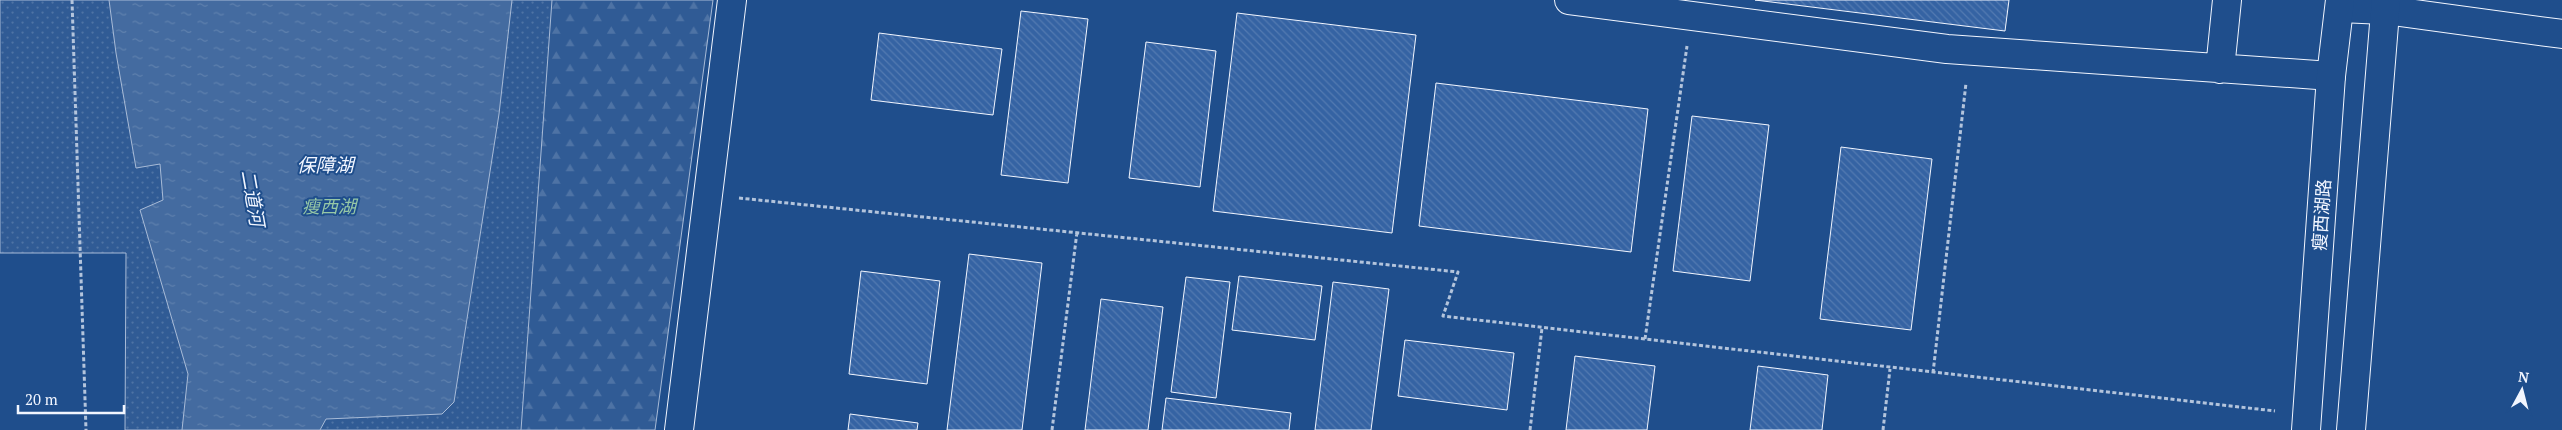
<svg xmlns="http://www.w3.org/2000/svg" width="2562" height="430" font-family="'PT Serif','Noto Sans SC',serif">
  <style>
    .forest { fill: url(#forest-firs); stroke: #a8bbd7 }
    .park { fill: url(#park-dots); stroke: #a8bbd7 }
    .water { fill: url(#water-ripples); stroke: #a8bbd7 }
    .building { fill: url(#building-back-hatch); stroke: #f2f6ff }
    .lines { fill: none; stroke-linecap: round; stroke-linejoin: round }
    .minor-casing { stroke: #f2f6ff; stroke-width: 30 }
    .major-casing { stroke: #f2f6ff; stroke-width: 30 }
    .path { stroke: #b3c4dc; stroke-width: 3; stroke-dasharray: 4 2.5; stroke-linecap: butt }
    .minor { stroke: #1f4e8c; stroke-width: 28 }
    .major { stroke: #1f4e8c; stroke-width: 28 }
    .labels { text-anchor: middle; stroke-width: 4; stroke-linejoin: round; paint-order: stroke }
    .park-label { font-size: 18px; font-style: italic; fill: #97c8a6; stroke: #1f4e8c }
    .street-label { font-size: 18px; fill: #f2f6ff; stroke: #1f4e8c }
    .water-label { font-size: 19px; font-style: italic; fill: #f2f6ff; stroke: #1f4e8c }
  </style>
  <defs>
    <pattern id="forest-firs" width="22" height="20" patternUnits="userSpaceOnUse" patternTransform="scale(1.25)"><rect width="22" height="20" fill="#305b95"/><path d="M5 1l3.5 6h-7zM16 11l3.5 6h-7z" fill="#4e73a5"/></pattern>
    <pattern id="park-dots" width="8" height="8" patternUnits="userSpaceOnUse" patternTransform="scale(1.25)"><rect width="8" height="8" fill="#305b95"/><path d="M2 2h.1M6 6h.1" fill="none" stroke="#4e73a5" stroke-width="1.8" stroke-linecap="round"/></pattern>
    <pattern id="water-ripples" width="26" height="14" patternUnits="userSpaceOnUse" patternTransform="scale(1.25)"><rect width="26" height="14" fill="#446ba0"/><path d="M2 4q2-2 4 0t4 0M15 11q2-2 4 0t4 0" fill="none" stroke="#5f81ae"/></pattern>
    <pattern id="building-back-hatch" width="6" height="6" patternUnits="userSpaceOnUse" patternTransform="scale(1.25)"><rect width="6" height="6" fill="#3563a3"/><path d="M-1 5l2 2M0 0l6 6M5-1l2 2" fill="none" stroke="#537ab1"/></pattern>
  </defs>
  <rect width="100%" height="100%" fill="#1f4e8c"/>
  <path class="forest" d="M532 0H713L655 430H429Z"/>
  <path class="park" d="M0 0H552L521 430H125L126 253H0Z"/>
  <path class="water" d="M109 0H512L499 114 454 402 442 414 326 419 320 430H182L188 374 140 210 163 200 160 164 136 168 116 53Z"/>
  <path class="building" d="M1755 0H2009L2005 31Z
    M1021 11 1088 19 1068 183 1001 175Z
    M1237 13 1416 35 1392 233 1213 211Z
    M879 33 1002 49 993 115 871 100Z
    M1146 42 1216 51 1200 187 1129 178Z
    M1436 83 1648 109 1631 252 1419 226Z
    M1692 116 1769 125 1750 281 1673 271Z
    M1841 147 1932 159 1911 330 1820 319Z
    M969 254 1042 263 1022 430H947Z
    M861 271 940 281 927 384 849 374Z
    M1239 276 1322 286 1315 340 1232 330Z
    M1186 277 1230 282 1216 398 1171 392Z
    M1333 282 1389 289 1371 430H1315Z
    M1101 299 1163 307 1148 430H1085Z
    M1405 340 1514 353 1507 410 1398 396Z
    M1575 356 1655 366 1647 430H1566Z
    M1758 366 1828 375 1822 430H1750Z
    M1166 398 1291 413 1289 430H1162Z
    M850 414 918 423 917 430H848Z"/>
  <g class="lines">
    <g class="minor-casing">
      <path id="minor" d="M1569 0 1947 49 2331 76
        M2340 8 2385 10 2562 34
        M2220 69 2227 0
        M679 430 732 0"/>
    </g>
    <g class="major-casing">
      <path id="major" d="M2306 430 2331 76 2340 0
        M2351 430 2386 0"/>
    </g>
    <path class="path" d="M72 0 86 430
      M739 198 1458 272 1443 316 2275 411
      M1645 339 1687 46
      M1933 373 1966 83
      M1052 430 1077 232
      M1530 430 1542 328
      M1883 430 1890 369"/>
    <use href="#minor" class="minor"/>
    <use href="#major" class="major"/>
  </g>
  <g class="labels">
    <g class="park-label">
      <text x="329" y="213">瘦西湖</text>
    </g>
    <g class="street-label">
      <text transform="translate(2322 215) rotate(-86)" y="6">瘦西湖路</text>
    </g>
    <g class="water-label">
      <text x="325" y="172">保障湖</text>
      <text transform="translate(253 198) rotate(80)" y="7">二道河</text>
    </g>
  </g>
  <g transform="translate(2522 390) rotate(7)" stroke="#1f4e8c" stroke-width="4" paint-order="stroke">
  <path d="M0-4L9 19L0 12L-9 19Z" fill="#f2f6ff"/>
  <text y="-8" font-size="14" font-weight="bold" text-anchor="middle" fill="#f2f6ff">N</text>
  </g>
  <path d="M18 405v8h106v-8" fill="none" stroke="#f2f6ff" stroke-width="2.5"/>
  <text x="25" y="405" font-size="15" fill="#f2f6ff" stroke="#1f4e8c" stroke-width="4" paint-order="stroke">20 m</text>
</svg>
